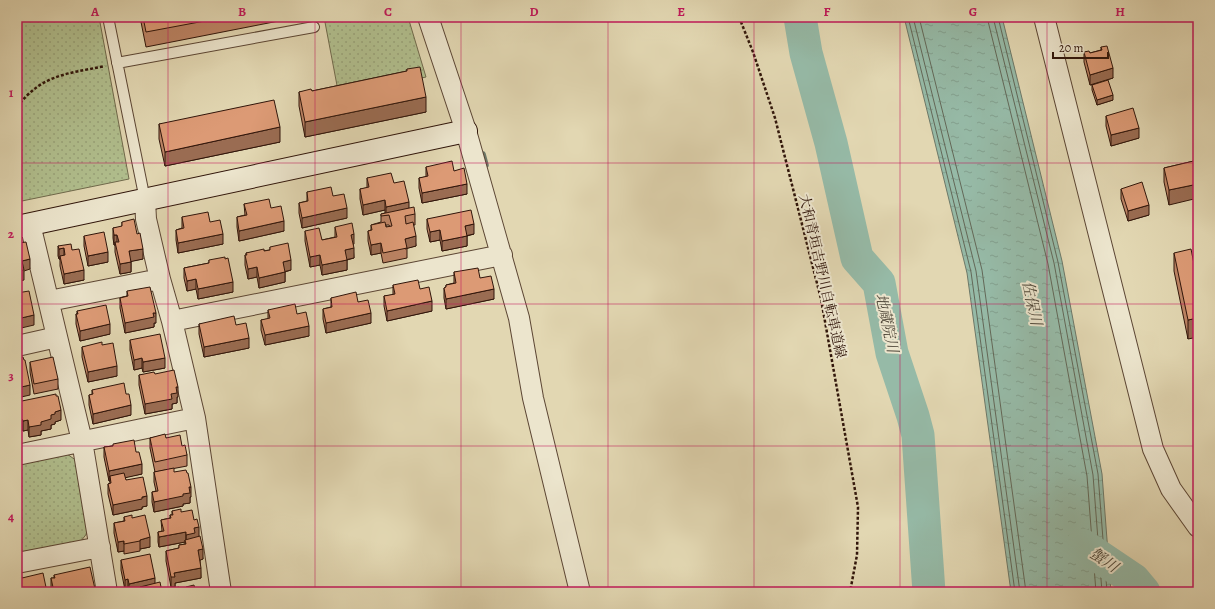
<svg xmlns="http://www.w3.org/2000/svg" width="1215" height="609" font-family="Alegreya,'Noto Serif JP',serif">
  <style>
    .park { fill: url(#park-dots); stroke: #706a4c }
    .water { fill: url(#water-ripples); stroke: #6d7868 }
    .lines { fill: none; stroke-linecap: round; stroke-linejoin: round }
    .shore { stroke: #636858; stroke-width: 1 }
    .stream { stroke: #6d7868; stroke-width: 5.5 }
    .river { stroke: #96baa7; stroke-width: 33 }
    .lane-casing { stroke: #5c4634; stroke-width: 12 }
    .street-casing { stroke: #5c4634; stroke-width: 22 }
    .secondary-casing { stroke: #30150a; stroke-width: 24 }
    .path { stroke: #30150a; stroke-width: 2.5; stroke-dasharray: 3 2; stroke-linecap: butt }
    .lane { stroke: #ece5cd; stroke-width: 10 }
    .street { stroke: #ece5cd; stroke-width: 20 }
    .secondary { stroke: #ece5cd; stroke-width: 22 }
    .wall { fill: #bd8465; stroke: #30150a; fill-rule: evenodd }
    .shaded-wall { fill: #9a6c52; stroke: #30150a }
    .building { fill: #dc9a75; stroke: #30150a }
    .grid { fill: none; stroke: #c2185b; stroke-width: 1; stroke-opacity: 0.55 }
    .labels { text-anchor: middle; stroke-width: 4; stroke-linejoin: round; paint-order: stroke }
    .street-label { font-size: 14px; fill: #30150a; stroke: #ece5cd }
    .water-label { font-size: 15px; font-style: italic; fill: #4f4739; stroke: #ece5cd }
    .neatline { fill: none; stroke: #c2185b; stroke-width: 1.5 }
    .grid-label { font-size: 13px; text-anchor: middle; font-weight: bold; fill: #c2185b }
  </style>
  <defs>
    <pattern id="park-dots" width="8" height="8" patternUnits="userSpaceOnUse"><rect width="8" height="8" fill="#b1bf8e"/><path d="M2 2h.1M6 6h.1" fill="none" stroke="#99a379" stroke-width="1.8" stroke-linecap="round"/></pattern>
    <pattern id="water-ripples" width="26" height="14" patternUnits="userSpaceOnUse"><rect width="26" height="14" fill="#96baa7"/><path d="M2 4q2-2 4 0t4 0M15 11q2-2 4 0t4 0" fill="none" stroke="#829f8e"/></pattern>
  </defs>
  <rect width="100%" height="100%" fill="#e2d7b2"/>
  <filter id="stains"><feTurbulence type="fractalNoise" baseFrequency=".005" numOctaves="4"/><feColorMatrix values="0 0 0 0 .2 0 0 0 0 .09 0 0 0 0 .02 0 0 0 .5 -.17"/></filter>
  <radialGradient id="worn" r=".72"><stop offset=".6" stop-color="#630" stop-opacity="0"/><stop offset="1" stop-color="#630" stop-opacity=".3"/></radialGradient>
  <path class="park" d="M17 17H99L129 179 17 202Z
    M324 17H408L426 77 339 96Z
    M67 454 77 461 88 532 81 541 17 555V464Z"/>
  <path class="water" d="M904 17H1002L1062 261 1102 474 1111 592H1011L967 273Z"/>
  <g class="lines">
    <path class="shore" d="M908 17 971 272 1015 592
      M913 17 976 271 1020 592
      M919 17 982 270 1026 592
      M987 17 1048 264 1087 476 1096 592
      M993 17 1054 263 1093 475 1102 592
      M998 17 1058 262 1098 474 1107 592"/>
    <path class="stream" d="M483 154 486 165"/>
    <path class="river" d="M800 17 806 53 831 143 857 258 879 283 892 353 913 416 918 435 929 592
      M1082 545 1134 580 1144 592"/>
    <g class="lane-casing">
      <path id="lane" d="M108 17 145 200
        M117 63 314 27"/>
    </g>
    <g class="street-casing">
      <path id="street" d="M428 17 466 131 519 318 533 398 580 592
        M1044 17 1153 449 1171 489 1198 527
        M145 200 146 219 160 279 172 321 195 418 221 592
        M30 224 82 441 107 592
        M49 301 160 279
        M172 321 502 255
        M17 346 57 337
        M17 455 195 418
        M17 563 100 547"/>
    </g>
    <g class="secondary-casing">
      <path id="secondary" d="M17 227 466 131"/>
    </g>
    <path class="path" d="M739 17 753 52 775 118 821 299 858 507 857 555 850 592
      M17 107C42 74 67 74 105 66"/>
    <use href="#lane" class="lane"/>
    <use href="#street" class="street"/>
    <use href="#secondary" class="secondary"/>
  </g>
  <path class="wall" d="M140 17H294V18L146 47Z
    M1101 47 1113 78 1090 85 1084 62V52L1090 53 1101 50Z
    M407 69 426 112 305 137 299 106V92L312 91 407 71Z
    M1092 85 1113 100 1097 105 1092 90Z
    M1106 116 1139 138 1111 146 1106 126Z
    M159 124 280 142 165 166 159 139Z
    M1198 160 1169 205 1164 182V168Z
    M426 167 454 171 467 194 422 203 419 188V178L426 177Z
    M367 178 394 183 409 208 415 214V225H413L416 246 407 248V258L383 263 381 253 371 255 368 241V231L371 230V225L381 222V214L385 213V210L363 215 360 199V189L367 188ZM386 225H389L390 227H386Z
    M1121 189 1149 215 1128 221 1121 199Z
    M307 192 333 196 347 218 302 228 299 213V203L307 201Z
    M244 204 271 208 284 231 239 241 237 227V217L245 215Z
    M182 217 210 222 223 244 178 253 176 240V230L182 228Z
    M427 219 474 234 467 236V246L442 251 440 240 430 242 427 229Z
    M122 222 143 259 131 261V272L120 274 115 252V245H114L113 238V228L122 227Z
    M335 227 354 244 353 245 354 258 347 260V270L322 275 320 265 310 267 305 241V231L322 240 335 237Z
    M84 236 108 262 88 266 84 246Z
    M58 246 72 250 84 280 64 284 60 266V259H59L58 256Z
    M270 247 291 270 285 272V282L259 288 257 277 248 279 245 265V255H246V253L270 250Z
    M1174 253 1196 274 1188 339 1174 271Z
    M209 260 233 292 198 299 196 289 187 291 184 278V268L209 263Z
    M454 272 480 278 494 299 446 309 444 298V288L446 287V285L454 283Z
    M393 285 432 311 387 321 384 306V296L393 295Z
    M127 291 156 323H154V327L125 333 120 308V298L127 296Z
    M331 298 358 302 371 323 326 333 323 319V309L331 307Z
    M268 310 297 314 309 336 265 345 261 330V320L268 319Z
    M77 311 110 334 80 341 76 324V314H77Z
    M199 324 236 325 249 348 204 357 199 334Z
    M130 340 165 368 143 372 142 368 134 370 130 350Z
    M102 345 117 376 88 382 82 357V347Z
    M30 362 58 379V389L34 394 30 372Z
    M155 374 178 397H177V403L172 404V409L145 414 139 385V375Z
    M92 390 131 415 93 424 89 405V395H92Z
    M17 402 61 420 55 422V424L51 425V429L41 431V435L29 437 28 430 23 431 22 429 17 430Z
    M150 438H166L182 446 187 455V466L155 472 150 448Z
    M113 446 142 474 125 477 126 480 147 506 142 507V509L113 515 108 494V484L110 483V481H109L104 457V447Z
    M154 472H174L191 497H190V503L183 504V506L154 512 152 502V492L156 491 154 482Z
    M172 511 181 512 194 520 199 537 203 559 200 560 201 578 175 583V587H171L166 561V551L179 548V545L185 544V542L159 547 158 542V532L162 531 161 520 170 518V515H172Z
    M124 517 132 518 150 547 140 549V551L124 554V551L118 552 114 533V523L124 521Z
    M121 560 155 583 162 592H128V589L125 590 121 570Z
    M54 575 95 592H52L51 588V578H54Z"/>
  <path class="shaded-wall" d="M1113 68V78L1090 85V75Z
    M1113 95V100L1097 105V100Z
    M426 97V112L305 137V122Z
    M280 127V142L165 166V152Z
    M1139 128V138L1111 146V135Z
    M467 184V194L422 203V193Z
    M1198 184V198L1169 205V190Z
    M385 200V210L363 215V205Z
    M409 202V212L386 215V207Z
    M1149 205V215L1128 221V211Z
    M347 208V218L302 228V218Z
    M284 221V231L239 241V231Z
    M474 224V234L465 236V226Z
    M440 230V240L430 242V232Z
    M223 234V244L178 253V243Z
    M354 234V244L351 245V235Z
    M114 235H117V245L115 242V245H114Z
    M416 236V246L405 249V239Z
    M467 236V246L442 251V241Z
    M381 243V253L371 255V245Z
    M64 248V258L60 256V259H59V249Z
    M354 248V258L345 260V250Z
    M143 249V259L129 262V251Z
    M108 252V262L88 266V256Z
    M320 255V265L310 267V257Z
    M30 259V269L24 271V280L17 282V271L22 261Z
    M291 260V270L283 272V262Z
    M347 260V270L322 275V265Z
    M131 262V272L120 274V264Z
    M257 267V277L248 279V269Z
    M84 270V280L64 284V274Z
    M285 272V282L259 288V278Z
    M196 279V289L187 291V281Z
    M233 282V292L198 299V289Z
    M494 289V299L446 309V299Z
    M432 301V311L387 321V311Z
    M153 313H156V323H154V327L125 333V323Z
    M371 313V323L326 333V323Z
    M34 315V325L17 329V319Z
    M1198 318V337L1188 339V320Z
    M110 324V334L80 341V331Z
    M309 326V336L265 345V335Z
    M249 338V348L204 357V347Z
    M142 358V368L134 370V360Z
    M165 358V368L143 372V362Z
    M117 366V376L88 382V372Z
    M30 385V395L17 398V388Z
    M176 387H178V397H177V403L172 404V409L145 414V404L171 394Z
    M131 405V415L93 424V414Z
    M61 410V420L55 422V424L51 425V429L41 431V435L29 437V427L41 422 51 415 55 412Z
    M22 419V429L17 430V420Z
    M28 420V430L23 431V421Z
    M142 464V474L111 481 110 476V481H109V471Z
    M189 487H191V497H190V503L183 504V506L154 512V502L183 494Z
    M147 496V506L142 507V509L113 515V505Z
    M199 527V537L186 545V535L194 528Z
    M186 532V542L185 540V542L159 547V537Z
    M150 537V547L140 549V540Z
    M124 541V551L118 552V542Z
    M203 549V559L198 561V550Z
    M201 568V578L175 583V587H171V577L174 573Z
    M155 578V588L140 587V592L134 590V592H129V584Z
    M128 579V589L125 590V580Z
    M95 589V592H82Z"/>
  <path class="building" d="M143 17H226L146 32Z
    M1107 46 1113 68 1090 75 1084 52 1089 51 1090 53 1102 50 1101 47Z
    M420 67 426 97 305 122 299 92 311 89 312 91 407 71V69Z
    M1108 80 1113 95 1097 100 1092 85Z
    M274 100 280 127 165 152 159 124Z
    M1133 108 1139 128 1111 135 1106 116Z
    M1198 160V184L1169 190 1164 168Z
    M452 161 454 171 464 168 467 184 422 193 419 178 428 176 426 167Z
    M391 173 394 183 404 181 409 202 386 207 385 200 363 205 360 189 369 187 367 178Z
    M1142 182 1149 205 1128 211 1121 189Z
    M331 187 333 196 344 194 347 208 302 218 299 203 308 201 307 192Z
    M269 199 271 208 281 206 284 221 239 231 237 217 247 215 244 204Z
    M414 207 415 214 405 216 406 224 413 222 416 236 405 239 407 248 383 253 381 243 371 245 368 231 372 230 371 225 385 222 386 227 392 226 389 215 381 216V214Z
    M471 210 474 224 465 226 467 236 442 241 440 230 430 232 427 219Z
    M208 212 210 222 220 220 223 234 178 243 176 230 184 228 182 217Z
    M134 219 137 234 140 233 143 249 129 251 131 262 120 264 115 242H119L117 235H114L113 228 122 226V222Z
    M352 223 354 234 351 235 354 248 345 250 347 260 322 265 320 255 310 257 305 231 319 228 322 240 337 237 335 227Z
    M104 232 108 252 88 256 84 236Z
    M26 242 30 259 22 261 24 270 17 271V251H20L19 243Z
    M288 243 291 260 283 262 285 272 259 278 257 267 248 269 245 255H247L246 253 264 249V251L270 250V247Z
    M71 244 72 250 79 249 84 270 64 274 60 256 65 255 64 248 59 249 58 246Z
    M1191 249 1196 274H1198V318L1188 320 1174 253Z
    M225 257V259L228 258 233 282 198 289 196 279 187 281 184 268 209 263V260Z
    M478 268 480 278 491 276 494 289 446 299 444 288 446 287V285L456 283 454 272Z
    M418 280 420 289 429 287 432 301 387 311 384 296 395 294 393 285Z
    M150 287 156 313H153L154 317 125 323 120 298 128 296 127 291Z
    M29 291 34 315 17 319V293Z
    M356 292 358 302 368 300 371 313 326 323 323 309 332 307 331 298Z
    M295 304 297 314 306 312 309 326 265 335 261 320 270 318 268 310Z
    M106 305 110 324 80 331 76 314H78L77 311Z
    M234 316 236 325 246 323 249 338 204 347 199 324Z
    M160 334 165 358 143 362 142 358 134 360 130 340Z
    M102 342V345L113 343 117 366 88 372 82 347Z
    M23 357 24 360H25L30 385 17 388V359Z
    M53 357 58 379 34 384 30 362Z
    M174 370 178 387H176L177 393 171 394 172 399 145 404 139 375 154 372 155 374Z
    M124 383 126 394H129L131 405 93 414 89 395 93 394 92 390Z
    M56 394V396H58L61 410 55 412V414L51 415V419L41 422V425L29 427 28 420 23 421 22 419 17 420V402Z
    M165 434 166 438 180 435 182 446 185 445 187 455 155 462 150 438Z
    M134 440 136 452H139L142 464 109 471 104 447 113 446V444Z
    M174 468V472L186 470 187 473H188L191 487H189L190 493 183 494V496L154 502 152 492 158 491 154 472Z
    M124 473 126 480 143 477 147 496 142 497V499L113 505 108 484 111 483 110 476Z
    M181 509V512L192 510 194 520 197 519 199 527 194 528 195 533 186 535V532L159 537 158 532 164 531 161 520 171 518 170 515H173L172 511Z
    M132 515V518L145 515 150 537 140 540V541L124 544V541L118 542 114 523 125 521 124 517Z
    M200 536 203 549 198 550 201 568 174 573 175 577H171L166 551 179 548V545L186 544 185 540Z
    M150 554 155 578 129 584 128 579 125 580 121 560Z
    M90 567 95 589 82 592H54L51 578H55L54 575Z
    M43 573 47 592H17V575L21 574 22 578Z
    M160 582 162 592H134V590L141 588 140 587Z
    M194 585 195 590H197V592H167L166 590 179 587 180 591 187 590 186 587Z"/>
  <path class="grid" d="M168 17V592M315 17V592M461 17V592M608 17V592M754 17V592M900 17V592M1047 17V592M17 163H1198M17 304H1198M17 446H1198"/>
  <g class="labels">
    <g class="street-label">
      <text transform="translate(823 276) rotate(77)" y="5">大和青垣吉野川自転車道線</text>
    </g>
    <g class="water-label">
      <text transform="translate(1032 303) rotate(78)" y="5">佐保川</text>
      <text transform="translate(887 323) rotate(78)" y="5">地蔵院川</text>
      <text transform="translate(1104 560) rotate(34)" y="5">蟹川</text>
    </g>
  </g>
  <rect width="1215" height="609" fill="none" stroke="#e2d7b2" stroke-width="44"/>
  <path d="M1053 52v6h55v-6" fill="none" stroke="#30150a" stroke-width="2"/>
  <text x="1059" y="52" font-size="12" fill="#30150a" stroke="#ece5cd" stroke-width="3" paint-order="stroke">20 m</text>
  <rect x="22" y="22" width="1171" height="565" class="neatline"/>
  <g class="grid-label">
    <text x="95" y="16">A</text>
    <text x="242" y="16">B</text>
    <text x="388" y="16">C</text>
    <text x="534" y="16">D</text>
    <text x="681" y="16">E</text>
    <text x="827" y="16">F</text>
    <text x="973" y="16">G</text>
    <text x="1120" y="16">H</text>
    <text x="11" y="97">1</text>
    <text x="11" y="238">2</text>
    <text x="11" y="380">3</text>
    <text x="11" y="521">4</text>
  </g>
  <rect width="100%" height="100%" filter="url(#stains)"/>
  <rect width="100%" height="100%" fill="url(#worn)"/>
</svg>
